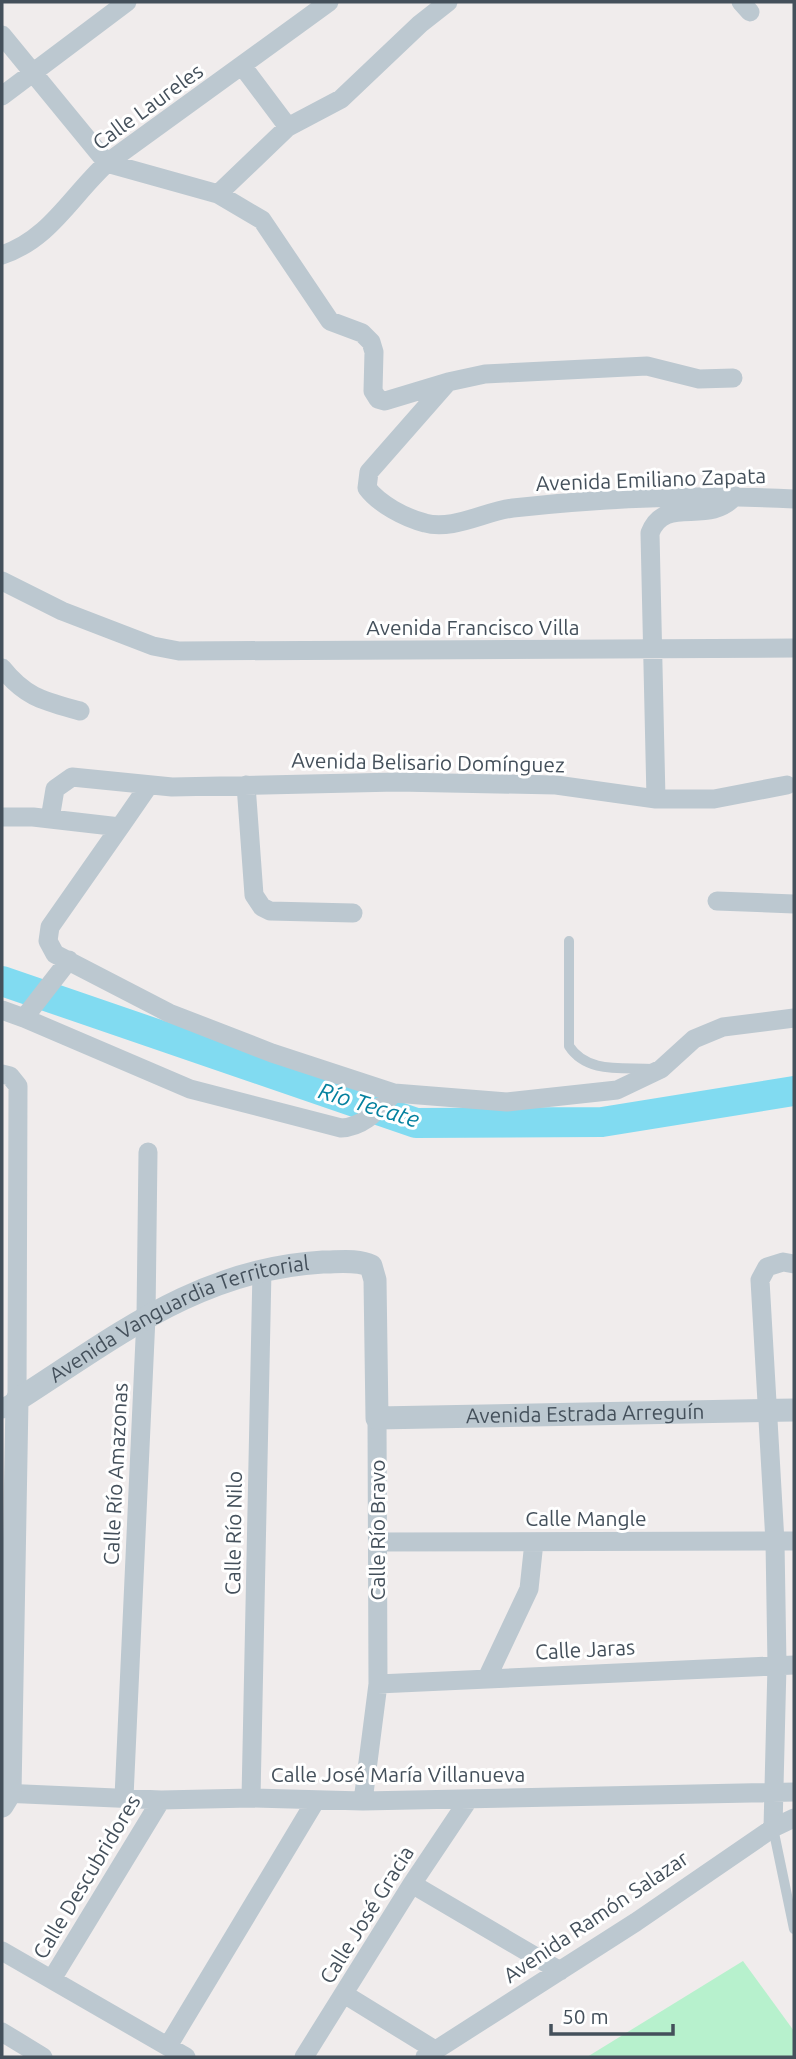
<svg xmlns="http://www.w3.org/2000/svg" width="796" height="2059" font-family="Ubuntu,sans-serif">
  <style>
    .green { fill: #b7f1cd }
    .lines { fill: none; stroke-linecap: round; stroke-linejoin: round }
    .river { stroke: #81dbf1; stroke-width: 30 }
    .service { stroke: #bcc8d0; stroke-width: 10 }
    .minor { stroke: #bcc8d0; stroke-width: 19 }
    .tertiary { stroke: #bcc8d0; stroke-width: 23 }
    .labels { text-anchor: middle; stroke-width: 6; stroke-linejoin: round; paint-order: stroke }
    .street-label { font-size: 21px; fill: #44505b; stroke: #fff }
    .water-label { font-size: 23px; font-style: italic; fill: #04819f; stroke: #fff }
  </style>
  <rect width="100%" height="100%" fill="#f0ecec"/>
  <path class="green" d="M743 1961 794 2031V2057H587Z"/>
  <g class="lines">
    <path class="river" d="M2 981 416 1123 602 1122 794 1091"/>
    <path class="service" d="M569 941V1046C587 1074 623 1067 653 1069
      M773 1828 794 1929"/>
    <path class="minor" d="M741 2 750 12
      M2 35 107 163 218 194 262 220 330 321 362 333 371 342 374 352 373 391 378 399 385 401 448 382
      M243 67 288 127 341 99 420 24 448 2
      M2 96 127 2
      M218 194 288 127
      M2 255C50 239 71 196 107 163L329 2
      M733 378 699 379 647 366 485 374 448 382 369 472 367 488C379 504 405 518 425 523 452 531 486 511 513 508 606 498 701 494 794 499
      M2 581 62 611 153 646 179 651 794 648
      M2 668C26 698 44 701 80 711
      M246 785 254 895 262 907 270 911 353 913
      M656 799 650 533C665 494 708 527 735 496
      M2 817H33L120 827 149 785
      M50 819 55 789 72 777 172 787 397 782 556 785 656 799H714L787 785
      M120 827 50 927 48 941 55 954 169 1013 272 1053 394 1093 507 1102 617 1090 661 1069 694 1039 723 1027 794 1018
      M717 901 794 904
      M2 1010 24 1018 69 960
      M24 1018 190 1089 341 1128C365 1127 378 1109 394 1093
      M2 1074 10 1076 18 1086 17 1400 2 1409
      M379 1542 794 1541
      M487 1678 529 1589 534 1542
      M378 1684 794 1665
      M2 1793 161 1800 251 1798 363 1801 794 1792
      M124 1797 146 1317 148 1152
      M251 1798 262 1270
      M363 1801 378 1684 377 1418
      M773 1828 777 1665 775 1542 760 1280 767 1267 783 1262 794 1264
      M412 1884 560 1971
      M2 1951 186 2057
      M52 1979 161 1800
      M344 1994 435 2050
      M2 2032 43 2057
      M168 2046 316 1800
      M304 2057 412 1884 469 1799
      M425 2057 636 1922 773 1828 794 1818"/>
    <path class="tertiary" id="s1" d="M2 1806 10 1793 17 1400C117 1336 200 1269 323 1262 338 1262 358 1259 371 1266L375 1280 377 1418 794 1410"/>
  </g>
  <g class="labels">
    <g class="street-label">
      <text transform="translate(148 107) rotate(-36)" y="7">Calle Laureles</text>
      <text transform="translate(651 480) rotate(-2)" y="7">Avenida Emiliano Zapata</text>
      <text x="473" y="635">Avenida Francisco Villa</text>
      <text transform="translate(428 763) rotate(1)" y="7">Avenida Belisario Domínguez</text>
      <text dy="7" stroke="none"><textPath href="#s1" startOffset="592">Avenida Vanguardia Territorial</textPath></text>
      <text dy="7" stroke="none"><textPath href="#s1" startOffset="1158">Avenida Estrada Arreguín</textPath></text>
      <text transform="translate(116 1474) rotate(-87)" y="7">Calle Río Amazonas</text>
      <text x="586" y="1526">Calle Mangle</text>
      <text transform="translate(378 1530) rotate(-90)" y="7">Calle Río Bravo</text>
      <text transform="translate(234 1533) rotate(-89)" y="7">Calle Río Nilo</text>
      <text transform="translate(585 1650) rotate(-3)" y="7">Calle Jaras</text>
      <text x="398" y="1782">Calle José María Villanueva</text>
      <text transform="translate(87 1877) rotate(-59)" y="7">Calle Descubridores</text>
      <text transform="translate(367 1915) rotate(-58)" y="7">Calle José Gracia</text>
      <text transform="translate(596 1917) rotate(-34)" y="7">Avenida Ramón Salazar</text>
    </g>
    <g class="water-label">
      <text transform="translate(369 1105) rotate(17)" y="8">Río Tecate</text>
    </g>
  </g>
  <rect width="796" height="2059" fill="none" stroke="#44505b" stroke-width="7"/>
  <path d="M551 2024v10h122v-10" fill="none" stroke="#44505b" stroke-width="3.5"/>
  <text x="562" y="2024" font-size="21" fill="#44505b" stroke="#ffffff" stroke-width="5" paint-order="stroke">50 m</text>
</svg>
